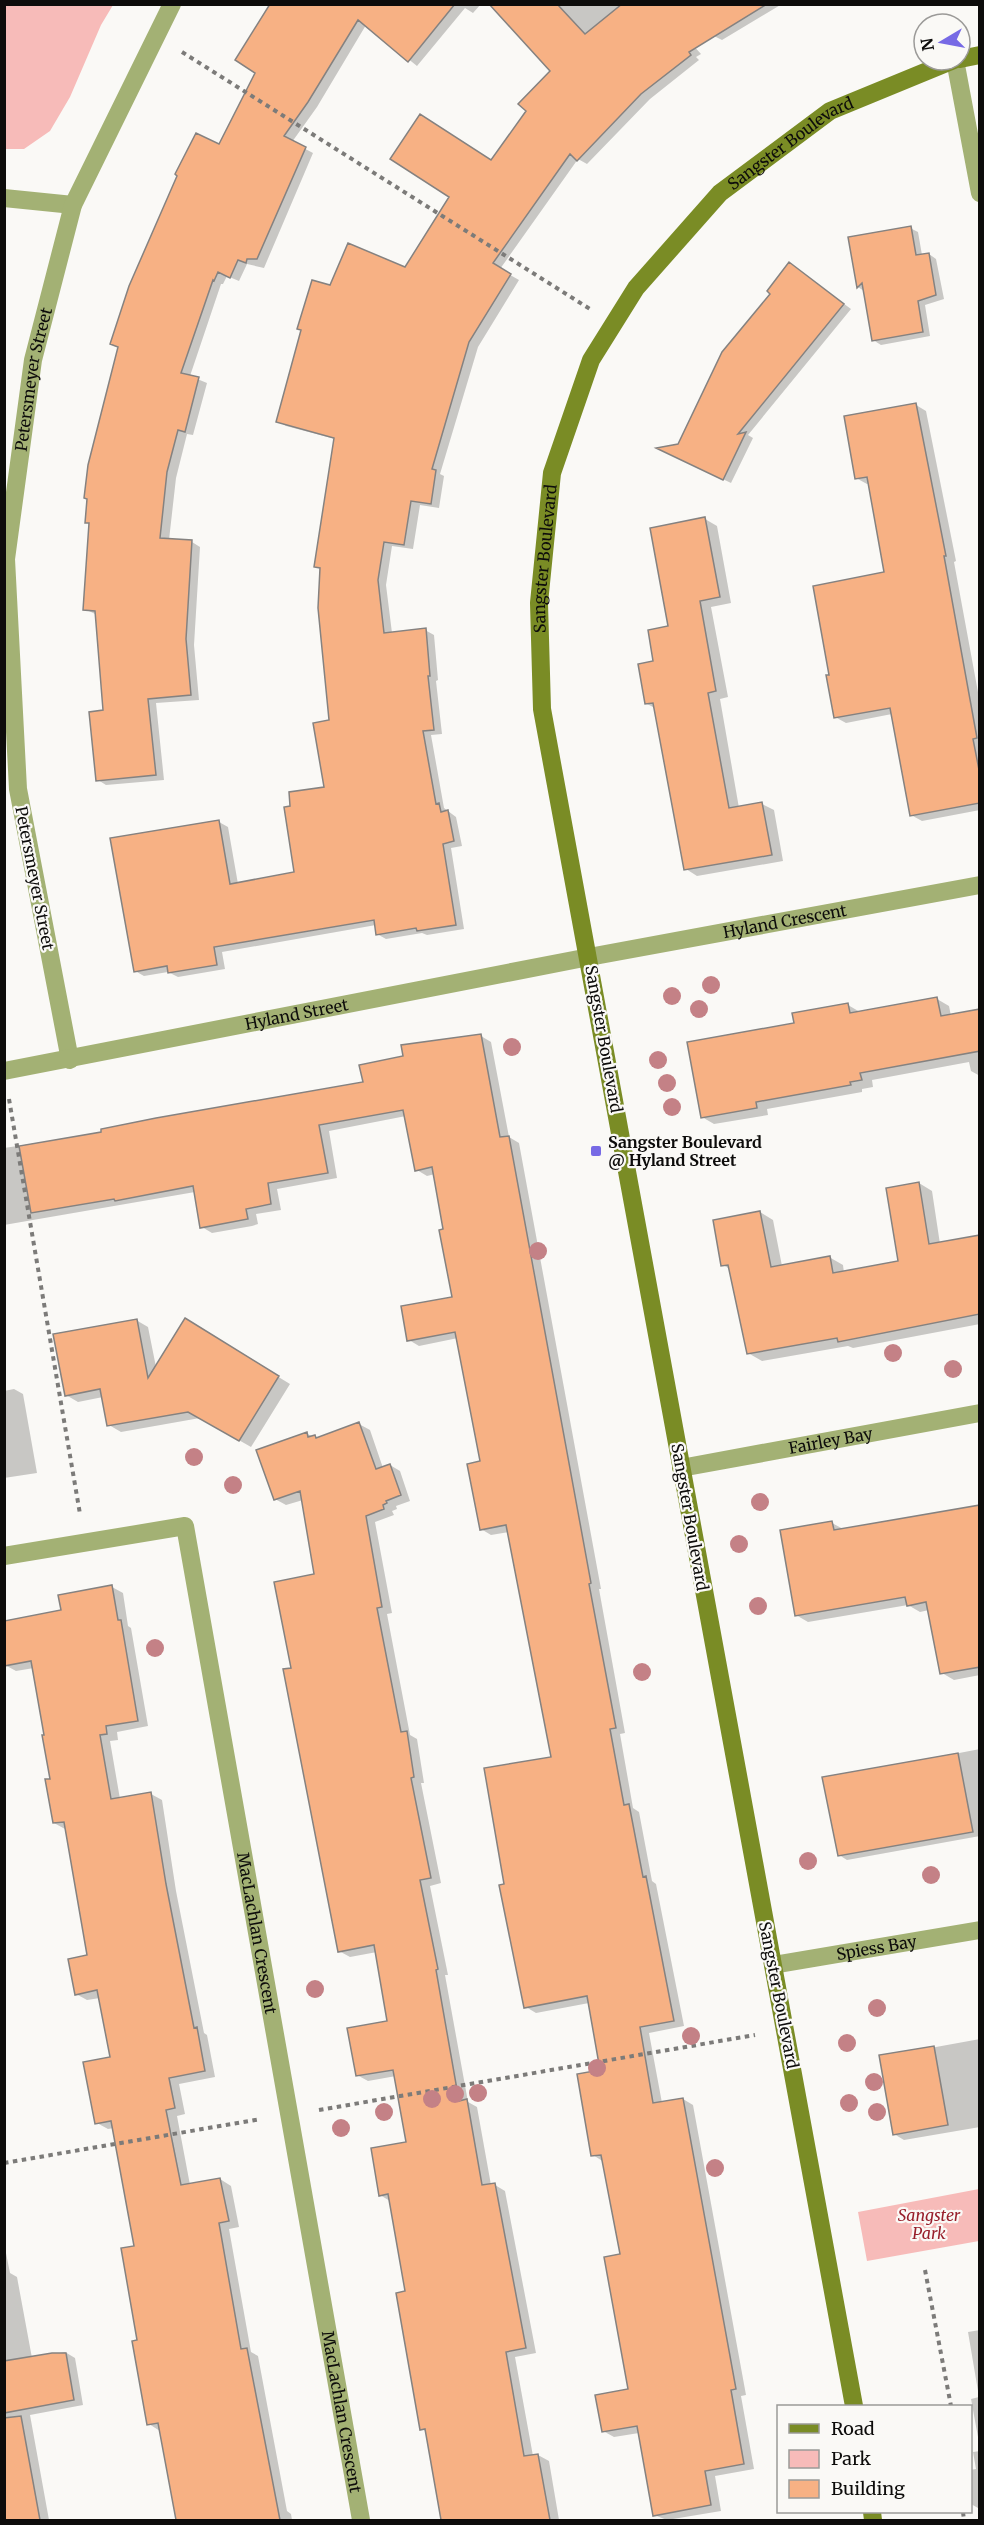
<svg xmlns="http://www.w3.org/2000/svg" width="984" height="2525" font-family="Merriweather,serif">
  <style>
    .green { fill: #f7bbb9 }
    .shadow { fill: #0003 }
    .building { fill: #f7b184; stroke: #858280; stroke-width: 1.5 }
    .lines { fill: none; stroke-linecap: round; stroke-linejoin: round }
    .path { stroke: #7c7b79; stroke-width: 4; stroke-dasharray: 4.5 4.5; stroke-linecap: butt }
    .street { stroke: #a3b174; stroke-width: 18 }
    .secondary { stroke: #7a8c25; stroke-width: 18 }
    .tree { fill: #c48186 }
    .poi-dot { fill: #776ae5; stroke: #faf9f6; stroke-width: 2 }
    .labels { text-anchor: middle; stroke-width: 4.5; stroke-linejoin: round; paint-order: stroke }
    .street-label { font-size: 16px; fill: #0d0c0b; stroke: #faf9f6 }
    .poi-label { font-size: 16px; font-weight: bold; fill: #0d0c0b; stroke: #faf9f6; text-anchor: start }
    .park-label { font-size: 16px; font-style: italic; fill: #981f2b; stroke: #faf9f6 }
  </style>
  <rect width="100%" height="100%" fill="#faf9f6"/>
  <path class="green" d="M5 4 113 5 101 25 70 97 50 131 24 149H5Z
    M979 2189V2241L867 2261 858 2212Z"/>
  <path class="shadow" d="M275 4H481L473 13 465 8 417 66 366 25 317 107 292 142 313 153 264 268 247 264 239 281 227 276 223 284H221L190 376 207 383 193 435 187 434 176 478 169 540 192 542 200 547 194 645 199 700 156 703 164 780 106 785 98 780 105 711 97 615 85 609 90 524 86 522 219 146 257 72Z
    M518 4H656L701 54 696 57 699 60 650 99 587 164 578 159 500 269 519 280 478 347 440 474 444 476 439 508 420 505 413 549 392 546 386 585 392 633 425 630 434 635 438 680 436 681 442 734 431 735 444 808 456 817 462 846 451 848 464 929 427 935 422 933 386 939 377 934 376 925 222 952 225 969 178 977 168 972 144 976 135 971 219 822 228 827 238 884 296 874 326 788 331 721 322 570 316 566 335 439 286 426 278 421 331 287 405 269 492 162 528 111 552 71Z
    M694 4H782L722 40 714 36Z
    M910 228 918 232 922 255 929 254 936 259 944 299 925 305 930 336 881 345 873 340 864 291 858 287 850 238Z
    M790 264 851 309 748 435 753 438 731 483 666 452 679 445Z
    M916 405 926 411 956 561 954 562 980 703V810L922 821 911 815 892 714 846 723 835 717 831 676 886 574 870 483 867 484 856 478Z
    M705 519 717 526 731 603 711 607 728 697 720 699 739 808 762 804 774 810 783 861 697 876 686 869 655 708 647 704 655 662 669 627Z
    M937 999 949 1006 951 1016 980 1010V1076L971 1071 969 1062 872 1080 873 1087 862 1089V1092L767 1109 768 1115 714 1124 702 1117 796 1024 848 1005 860 1012Z
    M481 1036 491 1042 509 1137 519 1143 601 1589H599L625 1733 620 1734 633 1808 639 1812 652 1881 656 1884 684 2026 649 2033 662 2103 683 2099 693 2105 746 2395 741 2396 754 2469 715 2476 721 2511 667 2520 654 2515 639 2433 614 2437 603 2431 629 2391 622 2255 604 2162 593 2155 602 2071 589 2003 536 2013 526 2007 511 1931 508 1930 500 1886 506 1885 553 1758 509 1532 491 1535 481 1529 482 1463 458 1338 419 1346 409 1340 454 1298 435 1174 427 1176 417 1170 406 1116 329 1131 337 1178 277 1189 281 1210 256 1214 258 1224 252 1226 212 1233 202 1227 195 1192 4 1225V1148L103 1133 364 1083 405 1058Z
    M919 1183 932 1191 940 1244 980 1237V1324L853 1348 848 1346 762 1361 748 1353 730 1269 723 1265 760 1212 773 1220 782 1266 829 1257 843 1265 844 1273 900 1263Z
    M136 1320 148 1327 156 1367 197 1327 290 1384 251 1447 200 1418 121 1432 109 1425 103 1397 78 1402 66 1395Z
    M14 1389 23 1394 37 1473 4 1478V1391Z
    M359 1424 370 1430 383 1468 390 1465 400 1471 410 1501 396 1506 397 1509 392 1511 394 1515 375 1522 392 1613 387 1614 410 1735 417 1739 424 1783H421L441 1883 430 1886 448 1975H445L468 2102 477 2107 491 2185H495L505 2191 536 2353 515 2357 533 2456 538 2455 549 2461 559 2520H442L427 2432 422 2429 406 2292 390 2201 380 2195 408 2143 396 2076 368 2081 357 2075 389 2022 377 1952 350 1957 339 1951 292 1669 316 1575 303 1500 286 1505 275 1499 307 1434 319 1439Z
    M980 1506V1675L954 1680 942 1673 929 1610 920 1612 908 1605 808 1622 796 1615 832 1523 845 1530Z
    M112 1587 123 1593 128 1626 131 1628 148 1726 117 1732 118 1740 110 1741 120 1799 151 1794 162 1800 176 1891 204 2033 207 2035 215 2077 179 2084 185 2114 177 2116 190 2185 220 2179 231 2186 239 2227 229 2229 251 2352 258 2356 287 2511 291 2514 292 2520H186L160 2431 149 2424 139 2342 136 2247 114 2128 108 2129 97 2123 111 2058 100 1998 87 2000 76 1994 89 1956 65 1829 54 1823 51 1780 34 1668 16 1671 5 1665 62 1611Z
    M980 1749V1836L847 1860 839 1855 824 1779Z
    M980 2039V2127L904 2140 894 2134 881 2057Z
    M4 2243 10 2273 17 2277 32 2358 65 2352 75 2358 83 2405 30 2415 49 2520H4Z
    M980 2330V2448L971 2399 979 2397 968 2332Z
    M980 2451V2518L978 2508 971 2504 970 2501V2470L976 2469 973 2452Z"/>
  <path class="building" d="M270 4H455L408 62 358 20 308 102 284 136 306 147 257 259H247L246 263 238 260 230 278 218 272 214 281 213 280 181 373 199 377 185 432 178 430 167 472 160 538 192 540 186 639 191 695 148 699 156 775 96 781 89 712 103 710 95 611 83 610 89 523H85L87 499 84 498 88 465 118 347 110 344 129 286 177 176 175 174 196 133 219 144 255 73 235 60Z
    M489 4H557L585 34 622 4H767L689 52 691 55 641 94 577 161 570 154 493 263 511 274 469 342 432 469 436 470 431 504 411 501 404 545 384 542 378 580 384 633 426 628 430 676H428L434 730 423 731 436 804 439 803 441 812 448 810 454 841 443 844 456 925 417 931 416 928 376 935 374 920 214 947 217 965 168 973 167 966 134 972 110 838 219 820 230 884 294 872 284 807 290 806 289 792 324 787 313 723 329 720 318 608 320 568 314 567 334 438 276 422 301 330 297 329 312 280 330 285 348 243 405 267 449 197 390 159 420 114 491 160 526 111 518 104 550 71Z
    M911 226 916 255 929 253 936 295 918 301 923 332 872 341 862 283 857 288 848 237Z
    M789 262 844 304 738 434 746 432 723 480 656 448 678 444 722 352 770 294 767 291Z
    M916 403 946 556H944L977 738 973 739 980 775V803L910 816 890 708 834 718 826 675H829L813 586 884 572 867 477 855 479 844 416Z
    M705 517 720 597 700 601 716 691 708 693 729 808 762 802 772 855 684 870 653 703 645 704 638 664 653 661 648 630 668 626 650 528Z
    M937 997 941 1016 980 1009V1051L860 1073 862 1080 850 1082 851 1085 756 1102 757 1108 701 1118 687 1042 794 1023 792 1013 848 1003 850 1013Z
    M481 1034 500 1137 509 1136 591 1583 589 1584 616 1728 610 1729 624 1805 629 1804 643 1877 646 1876 674 2021 640 2027 653 2103 683 2098 736 2389 731 2390 744 2464 705 2471 711 2505 653 2516 637 2426 602 2432 595 2395 628 2389 604 2257 620 2254 601 2155 591 2156 577 2074 600 2070 587 1996 524 2008 499 1885 504 1884 484 1768 551 1757 506 1525 480 1530 467 1464 480 1461 455 1332 407 1341 401 1306 452 1297 439 1230 443 1229 432 1167 415 1171 403 1110 319 1125 328 1173 268 1183 271 1204 246 1209 248 1219 200 1228 193 1186 115 1201 114 1199 31 1213 19 1146 101 1132V1129L156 1118 363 1082 359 1065 403 1056 401 1045Z
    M919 1182 929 1244 980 1235V1314L838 1342 837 1338 747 1354 728 1265 721 1266 713 1220 760 1211 771 1267 830 1256 833 1273 898 1261 886 1188Z
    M185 1318 279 1376 239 1441 188 1412 107 1426 100 1389 65 1396 53 1334 137 1319 148 1378Z
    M359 1422 376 1469 390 1464 401 1495 386 1501 387 1503 383 1505 384 1509 366 1516 382 1607 377 1608 401 1732 407 1731 414 1777 411 1778 431 1878 420 1880 438 1969 436 1970 459 2101 467 2099 482 2185 495 2183 526 2348 506 2352 524 2456 538 2454 550 2520H441L425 2429 420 2430 396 2293 405 2291 388 2194 379 2196 371 2148 406 2142 393 2070 356 2076 347 2028 387 2021 374 1945 338 1952 283 1669 291 1668 274 1582 314 1574 300 1491 274 1500 256 1450 307 1432 308 1437 315 1435 316 1438Z
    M980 1505V1667L940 1674 926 1602 907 1606 905 1597 795 1616 780 1530 832 1521 834 1530Z
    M112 1585 118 1620H121L138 1721 106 1726 107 1734 100 1735 111 1799 151 1792 166 1884 194 2028 197 2027 205 2071 169 2078 175 2108 166 2110 181 2185 220 2178 229 2221 219 2223 241 2349 247 2348 280 2520H176L158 2423 147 2425 132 2341 137 2340 121 2248 134 2246 111 2121 95 2124 83 2062 110 2057 97 1990 75 1995 68 1959 87 1955 64 1822 53 1823 45 1779H50L42 1735H44L31 1661 4 1666V1621L61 1610 58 1595Z
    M958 1753 973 1832 838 1856 822 1777Z
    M934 2046 948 2125 893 2135 879 2055Z
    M52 2353H66L74 2400 4 2413V2361Z
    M21 2416 40 2520H4V2418Z"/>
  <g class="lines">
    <path class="path" d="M182 52 590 309
      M9 1099 80 1514
      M319 2110 755 2035
      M4 2163 261 2119
      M925 2270 951 2406
      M963 2512 964 2520"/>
    <g class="street">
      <path d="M955 60 980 193"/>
      <path d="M4 198 73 205"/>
      <path id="s1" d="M70 1060 18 789 6 559 33 360 73 205 172 4"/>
      <path id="s2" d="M4 1071 589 957 980 885"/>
      <path id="s3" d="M681 1468 980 1413"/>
      <path id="s4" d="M4 1556 185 1526 361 2520"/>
      <path id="s5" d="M773 1965 980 1930"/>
    </g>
    <g class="secondary">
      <path d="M960 59 980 55"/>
      <path id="s6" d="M854 2406 542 709 539 603 552 473 591 360 636 288 720 193 830 111 954 60"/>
      <path d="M872 2512 873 2520"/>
    </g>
  </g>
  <g class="tree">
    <circle cx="711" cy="985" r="9"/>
    <circle cx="672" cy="996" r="9"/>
    <circle cx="699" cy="1009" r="9"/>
    <circle cx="512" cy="1047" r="9"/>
    <circle cx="658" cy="1060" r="9"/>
    <circle cx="667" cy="1083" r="9"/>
    <circle cx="672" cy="1107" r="9"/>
    <circle cx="538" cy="1251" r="9"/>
    <circle cx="893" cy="1353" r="9"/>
    <circle cx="953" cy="1369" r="9"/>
    <circle cx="194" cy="1457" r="9"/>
    <circle cx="233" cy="1485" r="9"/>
    <circle cx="760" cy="1502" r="9"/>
    <circle cx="739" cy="1544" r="9"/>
    <circle cx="758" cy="1606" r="9"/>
    <circle cx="155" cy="1648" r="9"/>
    <circle cx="642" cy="1672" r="9"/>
    <circle cx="808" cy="1861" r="9"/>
    <circle cx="931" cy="1875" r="9"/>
    <circle cx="315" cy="1989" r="9"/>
    <circle cx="877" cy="2008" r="9"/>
    <circle cx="691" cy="2036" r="9"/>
    <circle cx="847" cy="2043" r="9"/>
    <circle cx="597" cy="2068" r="9"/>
    <circle cx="874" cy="2082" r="9"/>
    <circle cx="478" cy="2093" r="9"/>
    <circle cx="455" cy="2094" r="9"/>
    <circle cx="432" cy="2099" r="9"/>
    <circle cx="849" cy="2103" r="9"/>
    <circle cx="384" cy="2112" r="9"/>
    <circle cx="877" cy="2112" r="9"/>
    <circle cx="341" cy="2128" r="9"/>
    <circle cx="715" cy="2168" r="9"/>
  </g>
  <rect class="poi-dot" x="590" y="1145" width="12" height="12" rx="3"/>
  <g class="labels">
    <g class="street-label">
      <text dy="6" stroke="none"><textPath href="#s6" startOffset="2380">Sangster Boulevard</textPath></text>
      <text dy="6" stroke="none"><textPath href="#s1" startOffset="688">Petersmeyer Street</textPath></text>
      <text dy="6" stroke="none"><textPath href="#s6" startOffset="1876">Sangster Boulevard</textPath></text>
      <text transform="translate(35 878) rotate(79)" y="6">Petersmeyer Street</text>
      <text dy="6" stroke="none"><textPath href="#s2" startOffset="795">Hyland Crescent</textPath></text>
      <text dy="6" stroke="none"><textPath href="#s2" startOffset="298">Hyland Street</textPath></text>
      <text transform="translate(604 1039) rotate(80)" y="6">Sangster Boulevard</text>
      <text dy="6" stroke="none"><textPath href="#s3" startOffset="152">Fairley Bay</textPath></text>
      <text transform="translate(690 1517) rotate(80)" y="6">Sangster Boulevard</text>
      <text dy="6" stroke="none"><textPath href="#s4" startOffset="597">MacLachlan Crescent</textPath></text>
      <text dy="6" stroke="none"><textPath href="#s5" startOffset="105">Spiess Bay</textPath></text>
      <text transform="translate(779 1995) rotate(79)" y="6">Sangster Boulevard</text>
      <text dy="6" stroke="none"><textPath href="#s4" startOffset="1083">MacLachlan Crescent</textPath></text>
    </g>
    <g class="poi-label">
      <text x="608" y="1148">Sangster Boulevard<tspan x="608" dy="18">@ Hyland Street</tspan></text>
    </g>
    <g class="park-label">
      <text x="929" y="2221">Sangster<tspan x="929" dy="18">Park</tspan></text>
    </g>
  </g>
  <rect width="984" height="2525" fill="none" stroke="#0d0c0b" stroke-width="12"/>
  <rect x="777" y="2405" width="195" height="108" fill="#faf9f6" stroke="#9b9a98" stroke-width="1.5"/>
  <rect x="789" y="2424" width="30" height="9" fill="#7a8c25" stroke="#9b9a98" stroke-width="1.5"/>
  <text x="831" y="2435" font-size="18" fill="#0d0c0b">Road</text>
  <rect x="789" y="2450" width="30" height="18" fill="#f7bbb9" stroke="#9b9a98" stroke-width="1.5"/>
  <text x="831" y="2465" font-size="18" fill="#0d0c0b">Park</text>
  <rect x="789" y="2480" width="30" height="18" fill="#f7b184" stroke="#9b9a98" stroke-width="1.5"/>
  <text x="831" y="2495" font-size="18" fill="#0d0c0b">Building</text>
  <g transform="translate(942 42) rotate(260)"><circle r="28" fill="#faf9f6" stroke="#9b9a98" stroke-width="1.5"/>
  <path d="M0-4.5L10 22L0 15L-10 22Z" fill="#776ae5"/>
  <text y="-9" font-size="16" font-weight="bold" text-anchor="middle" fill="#0d0c0b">N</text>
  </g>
</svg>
